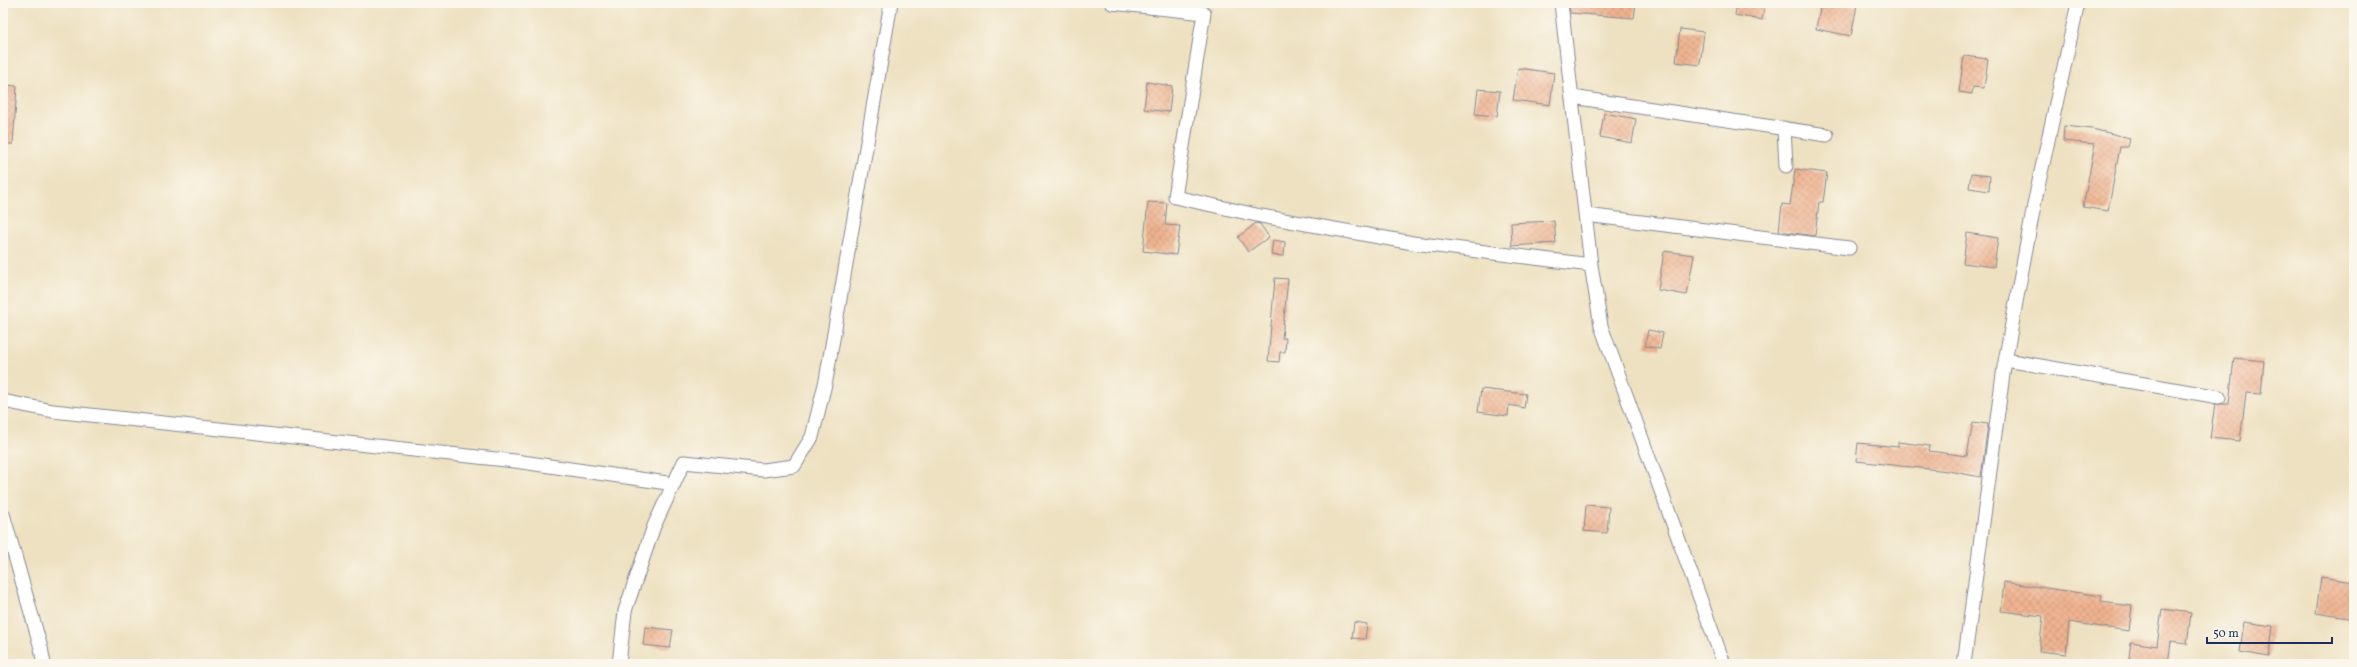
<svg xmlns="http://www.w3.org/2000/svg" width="2357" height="667" font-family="Vollkorn,serif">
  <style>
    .building { fill: url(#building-cross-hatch) }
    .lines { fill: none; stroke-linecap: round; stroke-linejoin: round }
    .minor-casing { stroke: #848890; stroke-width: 15 }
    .minor { stroke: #fff; stroke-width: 13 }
  </style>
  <defs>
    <pattern id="building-cross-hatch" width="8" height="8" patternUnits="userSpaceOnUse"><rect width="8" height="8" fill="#f0b491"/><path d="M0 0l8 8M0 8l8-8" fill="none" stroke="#cd9b7f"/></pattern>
  </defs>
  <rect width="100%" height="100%" fill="#fbf7ec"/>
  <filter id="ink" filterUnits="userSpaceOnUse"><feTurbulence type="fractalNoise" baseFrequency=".025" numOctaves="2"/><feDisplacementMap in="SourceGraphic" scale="8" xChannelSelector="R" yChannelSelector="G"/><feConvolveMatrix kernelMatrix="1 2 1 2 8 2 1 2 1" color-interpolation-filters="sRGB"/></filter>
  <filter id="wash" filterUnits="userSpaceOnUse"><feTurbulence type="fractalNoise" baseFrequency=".012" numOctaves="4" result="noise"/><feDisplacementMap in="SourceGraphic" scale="16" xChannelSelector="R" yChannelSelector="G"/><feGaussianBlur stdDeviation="0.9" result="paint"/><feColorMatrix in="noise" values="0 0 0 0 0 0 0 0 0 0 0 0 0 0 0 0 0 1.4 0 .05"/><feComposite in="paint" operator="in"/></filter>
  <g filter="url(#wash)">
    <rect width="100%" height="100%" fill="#eee1c1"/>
    <g id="blocks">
      <path class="building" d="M1569 3H1636L1634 18 1570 13Z
        M1737 3H1765L1762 20 1735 15Z
        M1821 3 1857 5 1851 36 1816 29Z
        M1680 29 1704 32 1700 65 1676 62Z
        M1964 56 1988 59 1984 88 1973 87 1972 94 1959 92Z
        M1518 68 1554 73 1550 105 1513 100Z
        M1147 82 1172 86 1169 112 1144 109Z
        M3 85 17 86 13 144H3Z
        M1478 89 1500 91 1497 116 1475 114Z
        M1604 113 1636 119 1632 143 1600 137Z
        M2064 126 2092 129 2130 138 2128 147H2120L2108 211 2083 207 2095 144 2063 141Z
        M1795 169 1827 173 1823 202H1819L1815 236 1779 231 1782 204 1790 205Z
        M1971 174 1990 176 1989 191 1969 188Z
        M1148 202 1167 203 1165 225 1180 226 1176 255 1143 251Z
        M1554 221 1556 243 1512 246 1511 223Z
        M1256 223 1260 224 1269 237 1248 252 1238 237Z
        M1967 233 1998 238 1994 267 1963 263Z
        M1273 240 1285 242 1284 256 1271 255Z
        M1664 251 1694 255 1687 295 1658 290Z
        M1275 278 1288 279 1282 338H1286L1285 352H1280L1279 362 1268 361Z
        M1648 330 1663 333 1660 349 1645 346Z
        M2234 358 2264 361 2261 394 2246 393 2240 441 2210 438 2215 404H2229Z
        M1481 389 1526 394 1524 408 1509 405 1508 416 1478 412Z
        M1973 422 1988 424 1981 477 1948 471 1856 461 1858 443 1898 447V442L1930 446 1929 451 1967 456Z
        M1586 505 1609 507 1607 533 1584 531Z
        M2321 577 2354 582V619L2316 613Z
        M2004 582 2102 596 2101 602 2132 606 2129 631 2069 622 2066 654 2039 651 2043 616 2001 611Z
        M2162 609 2191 613 2187 644 2171 642 2168 664H2128L2131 642 2157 646Z
        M1354 622 1367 624 1365 639 1352 638Z
        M2244 622 2273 626 2269 657 2240 652Z
        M645 627 673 630 670 648 643 645Z"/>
    </g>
  </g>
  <g filter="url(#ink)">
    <use href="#blocks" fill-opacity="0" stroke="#848890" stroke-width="1"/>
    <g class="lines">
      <g class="minor-casing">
        <path id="minor" d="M1112 3 1204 13 1175 197 1261 216 1413 243 1591 265
          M1561 3 1591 265 1601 326 1724 664
          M1572 97 1827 135
          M1784 128 1786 166
          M1586 215 1849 248
          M2006 360 2219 397
          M3 401 53 411 515 461 674 484
          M3 514 41 648 44 664
          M619 664 625 611 654 526 684 462 763 470 794 466 812 437 826 380 891 3
          M1964 664 2004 367 2035 200 2078 3"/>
      </g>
      <use href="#minor" class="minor"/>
    </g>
  </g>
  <rect width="2357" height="667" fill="none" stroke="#fbf7ec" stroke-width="16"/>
  <path d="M2207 637v6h125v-6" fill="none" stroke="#1b2f5e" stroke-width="2"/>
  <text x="2213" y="637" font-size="12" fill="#1b2f5e" stroke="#fbf7ec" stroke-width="3" paint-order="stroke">50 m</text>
</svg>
